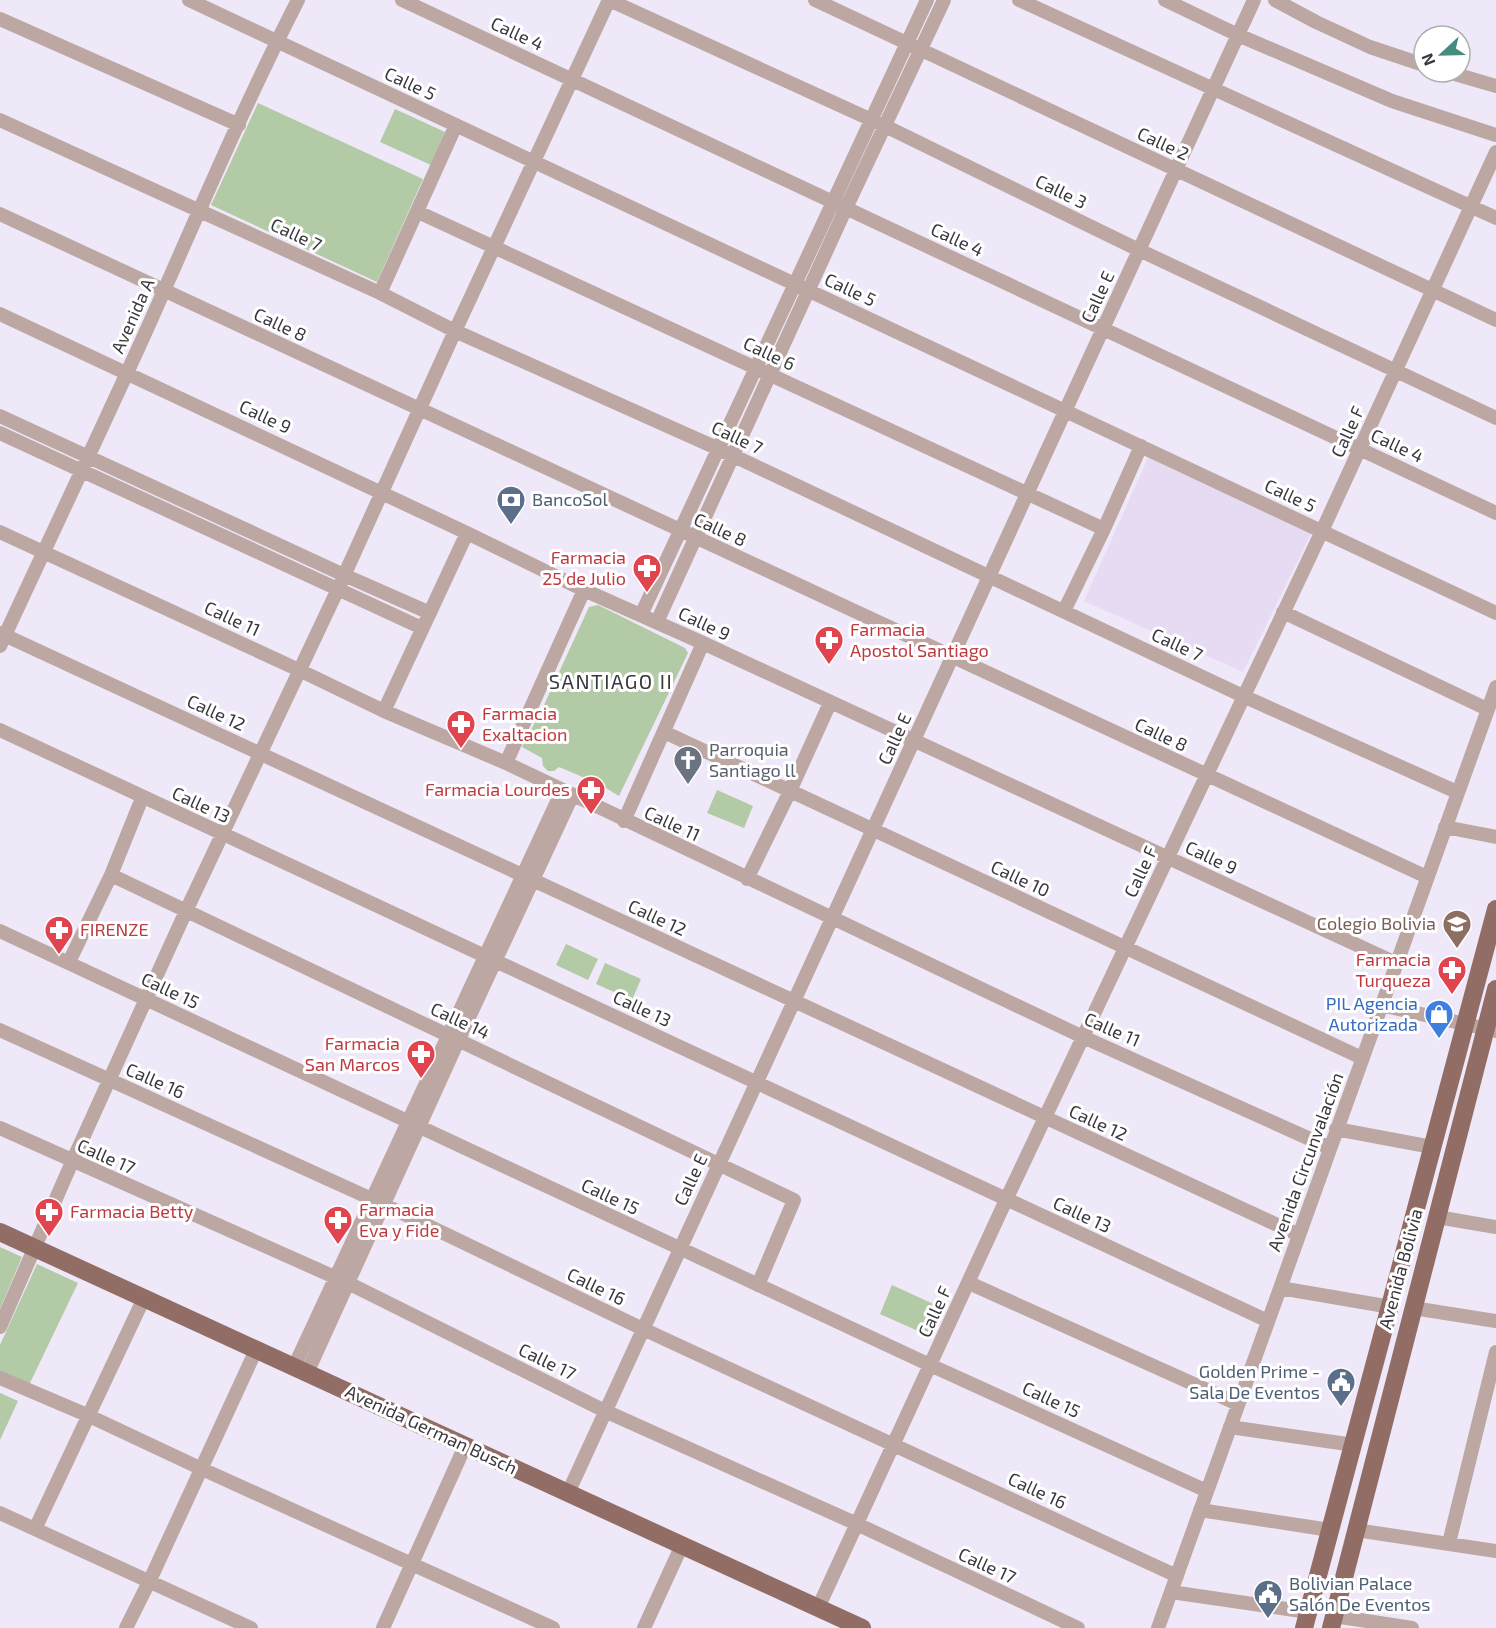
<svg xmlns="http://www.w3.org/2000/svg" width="1496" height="1628" font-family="'Exo 2',sans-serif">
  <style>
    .built { fill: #e6dbf2 }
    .green { fill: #b2caa5 }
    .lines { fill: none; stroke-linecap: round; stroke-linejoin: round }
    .minor { stroke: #bca7a2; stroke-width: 14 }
    .major { stroke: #926d65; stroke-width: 18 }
    .labels { text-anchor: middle; stroke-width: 6; stroke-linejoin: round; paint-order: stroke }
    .street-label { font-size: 18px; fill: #3a373e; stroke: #fff }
    .service-label { font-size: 18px; fill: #4e5e75; stroke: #fff; text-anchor: start }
    .health-label { font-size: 18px; fill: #be3a42; stroke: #fff; text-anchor: start }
    .worship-label { font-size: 18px; fill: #5b616d; stroke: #fff; text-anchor: start }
    .education-label { font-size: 18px; fill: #785e54; stroke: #fff; text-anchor: end }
    .shop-label { font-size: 18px; fill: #366cbe; stroke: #fff; text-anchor: end }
    .neighbourhood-label { font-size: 20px; letter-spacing: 1.5px; fill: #3a373e; stroke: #fff }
  </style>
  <rect width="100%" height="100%" fill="#efe8f9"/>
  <path class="built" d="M1148 458 1311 534 1243 672 1084 601Z"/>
  <path class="green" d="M258 103 423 179 377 282 211 205Z
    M395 109 445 132 431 165 380 142Z
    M598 605 685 648 688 653 619 796 606 788C597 793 594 792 586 787L585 778 559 767 554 771H548L543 766 542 758 522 747 544 705 589 607Z
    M717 790 753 806 744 828 707 813Z
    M566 944 598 959 588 980 556 965Z
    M605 963 641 979 632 1000 596 984Z
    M0 1247 22 1257 0 1309Z
    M37 1264 78 1283 29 1385 0 1371V1345Z
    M892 1285 940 1307 927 1335 880 1314Z
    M0 1393 18 1401 0 1440Z"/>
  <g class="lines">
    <path class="minor" d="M189 0 1496 613
      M402 0 1496 513
      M609 0 885 126 1139 250 1496 418
      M815 0 1496 320
      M1019 0 1496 218
      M1165 0 1238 35 1392 101 1496 135
      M1275 0 1316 22 1370 47 1424 65
      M0 19 239 125
      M1448 72 1496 86
      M0 120 380 293 455 331 719 449 1243 696 1457 792
      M418 212 1104 529
      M0 214 1427 877
      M380 293 456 125
      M0 314 467 533 584 590 703 643 1396 963
      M0 416 344 575 430 613
      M0 433 422 628
      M0 532 299 670 384 711 506 763 1083 1037 1330 1148
      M1064 611 1104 529 1141 446
      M1283 612 1487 709
      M641 615 927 0
      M657 622 846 208 944 0
      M0 633 1299 1235
      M0 646C49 540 99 435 147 329 196 219 243 107 298 0
      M384 711 467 533
      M0 730 1268 1321
      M664 732 1362 1058
      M506 763 584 590
      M624 821 703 643
      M1445 827 1496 837
      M111 875 794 1200 758 1285
      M747 879 790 791 830 703
      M0 931 930 1365 1207 1491
      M69 962 111 875 142 798
      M1381 1005 1496 1031
      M0 1030 385 1205 643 1329 1177 1576
      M0 1128 348 1283 605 1411 857 1524 1078 1628
      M1336 1129 1432 1147
      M1437 1217 1496 1227
      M969 1283 1238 1404
      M1280 1288 1391 1307
      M1413 1308 1496 1321
      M0 1327 72 1162 186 911 338 589 455 331 609 0
      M294 1367 562 791
      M307 1373 458 1041 572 796
      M0 1378 87 1415 202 1469 553 1628
      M1230 1427 1354 1445
      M568 1493 1254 0
      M1200 1510 1330 1530
      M0 1513 251 1628
      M35 1529 144 1298
      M1356 1530 1496 1551
      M1449 1543 1496 1352
      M1171 1592 1308 1612
      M818 1608 1006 1200 1322 531 1496 152
      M1334 1616 1412 1628
      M126 1628 150 1580 256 1350
      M383 1628 465 1446
      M644 1628 682 1545
      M1158 1628 1496 687"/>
    <path class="major" d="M0 1232 862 1628
      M1304 1628 1496 909
      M1331 1628 1496 989"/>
  </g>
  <defs>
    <g id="bank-pin" transform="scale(1.5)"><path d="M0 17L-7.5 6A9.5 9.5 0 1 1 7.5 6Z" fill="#5c6f8a" stroke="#fff"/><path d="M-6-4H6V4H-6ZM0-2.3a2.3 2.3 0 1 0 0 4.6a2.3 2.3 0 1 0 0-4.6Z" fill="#fff"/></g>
    <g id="pharmacy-pin" transform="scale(1.5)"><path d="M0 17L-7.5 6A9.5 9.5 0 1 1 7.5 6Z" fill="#e0444e" stroke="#fff"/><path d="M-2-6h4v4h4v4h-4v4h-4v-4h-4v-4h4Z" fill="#fff"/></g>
    <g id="church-pin" transform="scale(1.5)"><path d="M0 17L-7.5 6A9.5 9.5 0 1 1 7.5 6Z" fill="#6b7280" stroke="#fff"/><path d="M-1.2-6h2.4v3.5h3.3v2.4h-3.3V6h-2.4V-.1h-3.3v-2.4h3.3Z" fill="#fff"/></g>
    <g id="school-pin" transform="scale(1.5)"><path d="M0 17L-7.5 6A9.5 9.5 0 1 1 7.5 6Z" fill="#8d6e63" stroke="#fff"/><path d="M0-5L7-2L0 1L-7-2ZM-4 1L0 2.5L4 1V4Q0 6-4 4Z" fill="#fff"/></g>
    <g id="shop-pin" transform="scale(1.5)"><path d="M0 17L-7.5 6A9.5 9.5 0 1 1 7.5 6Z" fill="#3f7fe0" stroke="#fff"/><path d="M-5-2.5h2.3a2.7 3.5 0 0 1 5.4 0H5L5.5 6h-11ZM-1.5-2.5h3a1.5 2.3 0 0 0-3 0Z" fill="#fff"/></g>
    <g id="civic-pin" transform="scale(1.5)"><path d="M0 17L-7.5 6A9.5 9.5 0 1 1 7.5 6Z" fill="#5c6f8a" stroke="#fff"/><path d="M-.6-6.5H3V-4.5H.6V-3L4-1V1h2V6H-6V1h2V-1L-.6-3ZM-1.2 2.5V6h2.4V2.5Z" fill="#fff"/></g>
  </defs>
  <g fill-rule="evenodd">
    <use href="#bank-pin" x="511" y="500"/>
    <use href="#pharmacy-pin" x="647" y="568"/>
    <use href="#pharmacy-pin" x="829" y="640"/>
    <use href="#pharmacy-pin" x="461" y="724"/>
    <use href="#church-pin" x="688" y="760"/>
    <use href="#pharmacy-pin" x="591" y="790"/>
    <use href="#school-pin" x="1457" y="924"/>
    <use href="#pharmacy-pin" x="59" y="930"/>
    <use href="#pharmacy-pin" x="1452" y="970"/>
    <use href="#shop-pin" x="1439" y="1014"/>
    <use href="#pharmacy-pin" x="421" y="1054"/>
    <use href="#pharmacy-pin" x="49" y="1212"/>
    <use href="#pharmacy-pin" x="338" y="1220"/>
    <use href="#civic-pin" x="1341" y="1382"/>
    <use href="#civic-pin" x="1268" y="1594"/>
  </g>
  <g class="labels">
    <g class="street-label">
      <text transform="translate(517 34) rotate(25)" y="6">Calle 4</text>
      <text transform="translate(410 84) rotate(25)" y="6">Calle 5</text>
      <text transform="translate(1163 144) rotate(25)" y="6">Calle 2</text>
      <text transform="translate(1061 192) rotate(26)" y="6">Calle 3</text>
      <text transform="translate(296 235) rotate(25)" y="6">Calle 7</text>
      <text transform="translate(957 240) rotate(25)" y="6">Calle 4</text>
      <text transform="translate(850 290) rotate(25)" y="6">Calle 5</text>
      <text transform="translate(1098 297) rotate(-65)" y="6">Calle E</text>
      <text transform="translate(133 316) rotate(-66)" y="6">Avenida A</text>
      <text transform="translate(280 325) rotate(25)" y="6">Calle 8</text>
      <text transform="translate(769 354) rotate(25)" y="6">Calle 6</text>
      <text transform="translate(265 417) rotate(25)" y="6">Calle 9</text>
      <text transform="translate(1348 432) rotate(-65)" y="6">Calle F</text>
      <text transform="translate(737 438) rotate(25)" y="6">Calle 7</text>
      <text transform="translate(1397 446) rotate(25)" y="6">Calle 4</text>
      <text transform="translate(1290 496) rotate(25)" y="6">Calle 5</text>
      <text transform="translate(720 530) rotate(25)" y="6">Calle 8</text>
      <text transform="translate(232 619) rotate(25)" y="6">Calle 11</text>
      <text transform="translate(704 624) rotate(25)" y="6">Calle 9</text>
      <text transform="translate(1177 645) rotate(25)" y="6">Calle 7</text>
      <text transform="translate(216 713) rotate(25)" y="6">Calle 12</text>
      <text transform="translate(1161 735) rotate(25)" y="6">Calle 8</text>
      <text transform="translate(895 739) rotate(-65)" y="6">Calle E</text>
      <text transform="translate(201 805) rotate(25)" y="6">Calle 13</text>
      <text transform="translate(672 824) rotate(25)" y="6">Calle 11</text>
      <text transform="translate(1211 858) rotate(25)" y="6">Calle 9</text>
      <text transform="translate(1141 872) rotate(-65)" y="6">Calle F</text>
      <text transform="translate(1020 879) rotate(25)" y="6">Calle 10</text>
      <text transform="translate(657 918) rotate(25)" y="6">Calle 12</text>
      <text transform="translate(170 991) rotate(25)" y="6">Calle 15</text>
      <text transform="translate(642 1009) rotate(25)" y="6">Calle 13</text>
      <text transform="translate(460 1021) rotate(25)" y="6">Calle 14</text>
      <text transform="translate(1112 1030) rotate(24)" y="6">Calle 11</text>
      <text transform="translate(155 1081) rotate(24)" y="6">Calle 16</text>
      <text transform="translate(1098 1123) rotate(25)" y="6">Calle 12</text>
      <text transform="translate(106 1157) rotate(24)" y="6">Calle 17</text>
      <text transform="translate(1306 1162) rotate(-70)" y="6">Avenida Circunvalación</text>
      <text transform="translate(691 1180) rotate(-65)" y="6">Calle E</text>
      <text transform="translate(610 1197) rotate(25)" y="6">Calle 15</text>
      <text transform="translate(1082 1215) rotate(25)" y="6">Calle 13</text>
      <text transform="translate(1401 1269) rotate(-75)" y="6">Avenida Bolivia</text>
      <text transform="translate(596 1287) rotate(26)" y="6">Calle 16</text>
      <text transform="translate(935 1312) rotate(-65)" y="6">Calle F</text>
      <text transform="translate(547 1362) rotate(26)" y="6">Calle 17</text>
      <text transform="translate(1051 1400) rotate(25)" y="6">Calle 15</text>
      <text transform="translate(431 1430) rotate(25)" y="6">Avenida German Busch</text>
      <text transform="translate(1037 1491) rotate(25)" y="6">Calle 16</text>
      <text transform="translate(987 1566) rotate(25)" y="6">Calle 17</text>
    </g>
    <g class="service-label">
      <text x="532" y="506">BancoSol</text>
      <text x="1320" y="1378" text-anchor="end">Golden Prime -<tspan x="1320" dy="21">Sala De Eventos</tspan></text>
      <text x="1289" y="1590">Bolivian Palace<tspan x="1289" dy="21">Salón De Eventos</tspan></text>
    </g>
    <g class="health-label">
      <text x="626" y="564" text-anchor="end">Farmacia<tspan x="626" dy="21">25 de Julio</tspan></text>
      <text x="850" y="636">Farmacia<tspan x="850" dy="21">Apostol Santiago</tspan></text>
      <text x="482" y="720">Farmacia<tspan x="482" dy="21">Exaltacion</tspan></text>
      <text x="570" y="796" text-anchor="end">Farmacia Lourdes</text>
      <text x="80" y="936">FIRENZE</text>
      <text x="1431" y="966" text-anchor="end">Farmacia<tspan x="1431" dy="21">Turqueza</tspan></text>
      <text x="400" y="1050" text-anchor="end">Farmacia<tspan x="400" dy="21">San Marcos</tspan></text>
      <text x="359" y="1216">Farmacia<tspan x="359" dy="21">Eva y Fide</tspan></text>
      <text x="70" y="1218">Farmacia Betty</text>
    </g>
    <g class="worship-label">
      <text x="709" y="756">Parroquia<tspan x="709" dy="21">Santiago ll</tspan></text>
    </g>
    <g class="education-label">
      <text x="1436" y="930">Colegio Bolivia</text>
    </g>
    <g class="shop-label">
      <text x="1418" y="1010">PIL Agencia<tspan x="1418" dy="21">Autorizada</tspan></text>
    </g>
    <g class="neighbourhood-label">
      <text x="611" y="689">SANTIAGO II</text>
    </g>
  </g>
  <g transform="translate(1442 54) rotate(248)"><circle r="28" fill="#ffffff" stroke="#b0afb2" stroke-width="1.5"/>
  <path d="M0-4.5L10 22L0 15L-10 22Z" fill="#468b7f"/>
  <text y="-9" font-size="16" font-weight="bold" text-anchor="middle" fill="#3a373e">N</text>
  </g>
</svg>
